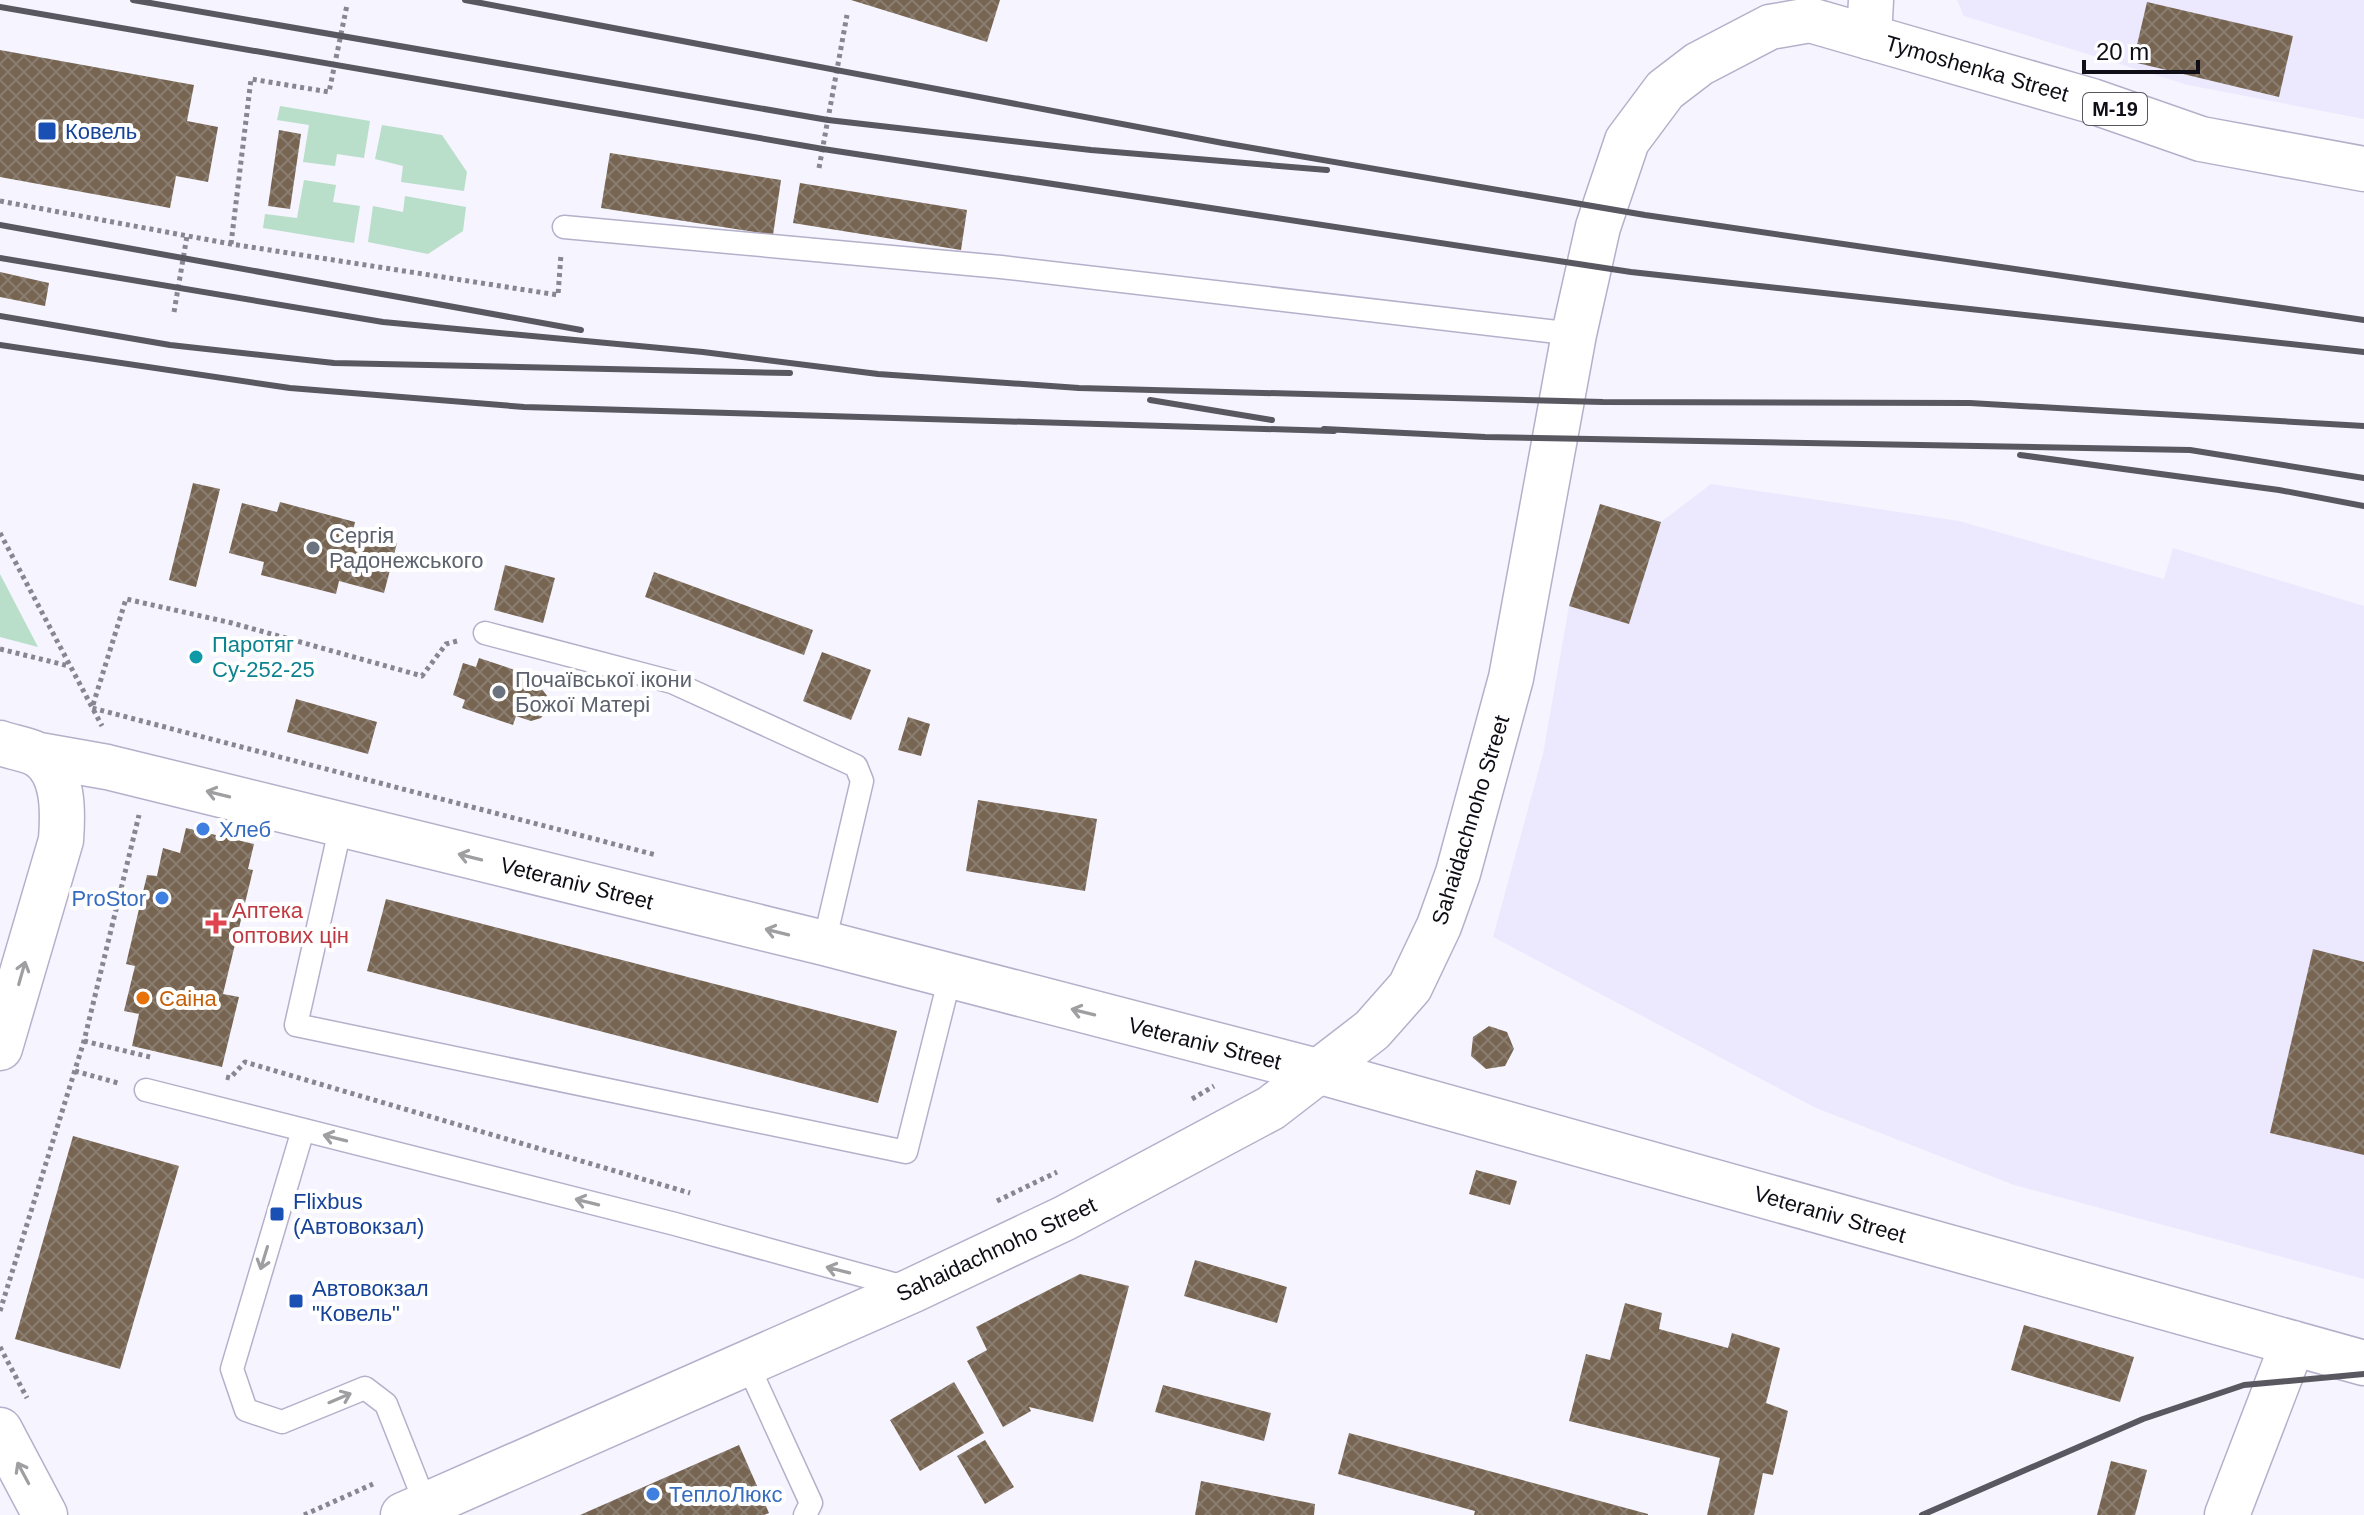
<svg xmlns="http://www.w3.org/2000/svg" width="2364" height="1515" font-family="Arial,sans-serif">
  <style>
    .built { fill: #ece9fe }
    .green { fill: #b9dec9 }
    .building { fill: url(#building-cross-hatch) }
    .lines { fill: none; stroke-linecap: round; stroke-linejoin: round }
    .lane-casing { stroke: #b4b0ca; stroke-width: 25 }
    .street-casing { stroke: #b4b0ca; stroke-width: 47 }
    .secondary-casing { stroke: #b4b0ca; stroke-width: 47 }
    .highway-casing { stroke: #b4b0ca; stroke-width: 47 }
    .path { stroke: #888791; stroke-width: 5; stroke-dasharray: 4 4; stroke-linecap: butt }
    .lane { stroke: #fff; stroke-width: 22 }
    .street { stroke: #fff; stroke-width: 44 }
    .secondary { stroke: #fff; stroke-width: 44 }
    .highway { stroke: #fff; stroke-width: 44 }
    .rail { stroke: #595861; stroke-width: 6 }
    .oneway { stroke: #9f9fa2 }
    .transit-dot { fill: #1a4fb4; stroke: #fff; stroke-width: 3 }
    .worship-dot { fill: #6b7280; stroke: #fff; stroke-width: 3 }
    .culture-dot { fill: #0f9aa8; stroke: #fff; stroke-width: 3 }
    .shop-dot { fill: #3f7fe0; stroke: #fff; stroke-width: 3 }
    .health-dot { fill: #e0444e; stroke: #fff; stroke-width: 3 }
    .food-dot { fill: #e8710a; stroke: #fff; stroke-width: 3 }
    .labels { text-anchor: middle; stroke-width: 8; stroke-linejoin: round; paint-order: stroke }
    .shield { fill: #fff; stroke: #57565d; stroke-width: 2 }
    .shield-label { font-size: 20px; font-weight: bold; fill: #0f0e17 }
    .street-label { font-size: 22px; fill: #0f0e17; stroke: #fff }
    .transit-label { font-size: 22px; fill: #164399; stroke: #fff; text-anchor: start }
    .worship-label { font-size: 22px; fill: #5b616d; stroke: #fff; text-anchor: start }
    .culture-label { font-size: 22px; fill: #0d838f; stroke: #fff; text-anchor: start }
    .shop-label { font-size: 22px; fill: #366cbe; stroke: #fff; text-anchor: start }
    .health-label { font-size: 22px; fill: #be3a42; stroke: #fff; text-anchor: start }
    .food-label { font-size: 22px; fill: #c56008; stroke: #fff; text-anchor: start }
  </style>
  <defs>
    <pattern id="building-cross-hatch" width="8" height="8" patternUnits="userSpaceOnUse" patternTransform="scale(2)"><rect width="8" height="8" fill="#776552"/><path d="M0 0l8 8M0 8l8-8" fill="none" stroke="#8a7e71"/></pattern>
  </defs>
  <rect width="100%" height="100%" fill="#f5f4ff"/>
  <path class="built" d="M1957 0H2364V119L2188 85 1964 16Z
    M1711 484 1959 521 2164 579 2173 548 2364 606V1279L2014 1185 1816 1108 1493 937 1543 754 1569 606 1600 504 1661 522Z"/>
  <path class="green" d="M280 106 370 121 364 158 337 154 335 166 303 162 309 125 277 120Z
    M382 125 442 135 467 172 464 191 401 182 403 166 375 159Z
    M304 180 336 185 333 202 360 206 354 243 263 228 265 214 297 218Z
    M405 196 466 207 463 231 428 254 368 242 373 206 403 212Z
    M0 574 38 647 0 637Z"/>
  <path class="building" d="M851 0H1000L987 42Z
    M2147 2 2293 36 2279 97 2133 62Z
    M0 50 194 85 187 121 218 127 208 182 176 176 170 208 0 177Z
    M279 130 301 134 290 209 268 206Z
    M610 153 781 180 773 235 601 208Z
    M800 183 967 210 961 250 793 223Z
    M0 272 49 283 45 306 0 297Z
    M193 483 220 489 196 587 169 580Z
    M280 502 355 522 353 532 397 543 384 593 339 581 336 594 261 575 264 562 229 553 242 503 277 512Z
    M1600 504 1661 522 1629 624 1569 606Z
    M505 565 555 578 543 623 494 610Z
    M654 572 813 630 804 655 645 597Z
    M822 652 871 670 851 720 803 701Z
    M479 658 530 675 527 684 541 688 548 697 549 707 541 718 531 721 516 716 513 725 462 708 465 700 453 695 463 663 476 667Z
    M296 699 377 722 368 754 287 732Z
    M908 717 930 724 921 756 898 750Z
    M978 800 1097 819 1085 891 966 871Z
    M186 828 254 844 248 869 253 870 223 994 239 997 222 1067 132 1046 139 1014 124 1011 135 966 126 964 147 875 157 876 163 848 180 853Z
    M386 899 897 1031 878 1103 367 971Z
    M2313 949 2364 962V1155L2270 1133Z
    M1489 1026 1507 1032 1514 1049 1505 1066 1486 1069 1471 1056 1473 1037Z
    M73 1136 179 1166 120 1369 15 1339Z
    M1476 1170 1517 1181 1510 1205 1469 1194Z
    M1195 1260 1287 1287 1277 1323 1184 1296Z
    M1080 1274 1129 1286 1093 1422 1029 1407 1031 1411 1003 1427 967 1361 987 1350 976 1327Z
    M1625 1303 1662 1313 1659 1329 1728 1348 1732 1333 1780 1348 1766 1403 1788 1411 1773 1475 1763 1473 1754 1515H1707L1720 1458 1569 1421 1586 1354 1610 1360Z
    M2024 1325 2134 1357 2120 1402 2011 1370Z
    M954 1382 984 1433 920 1471 890 1420Z
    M1163 1385 1271 1413 1264 1441 1155 1412Z
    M1349 1433 1648 1514V1515H1474L1475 1511 1338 1474Z
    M985 1440 1014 1487 985 1504 957 1456Z
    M739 1445 769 1513 764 1515H580Z
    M2111 1461 2147 1470 2135 1515H2097Z
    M1201 1481 1315 1504 1314 1515H1195Z"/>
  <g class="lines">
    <g class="lane-casing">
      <path id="lane" d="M564 227 1001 267 1574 334
        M485 633 672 682 856 766 862 781 824 943
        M341 825 296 1025 906 1152 950 977
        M146 1090 675 1224 908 1288
        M303 1130 232 1369 246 1410 282 1422 365 1388 386 1404 426 1505
        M746 1361 811 1503 805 1515"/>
    </g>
    <g class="street-casing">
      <path id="street" d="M0 743C11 747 26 749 36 754 65 770 63 813 61 840L0 1048
        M39 755 107 767 824 943 1321 1072
        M0 1430 45 1515"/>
    </g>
    <g class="secondary-casing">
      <path id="secondary" d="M1321 1072 2364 1363
        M403 1515 913 1290 1065 1218 1271 1108 1372 1030 1410 987 1439 926 1458 873 1511 678 1574 334 1598 227 1627 141 1665 90 1699 64 1770 27 1810 20 1869 37
        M2227 1515 2293 1343"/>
    </g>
    <g class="highway-casing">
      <path id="highway" d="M1871 0 1869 37 2092 101 2201 139 2364 169"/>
    </g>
    <path class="path" d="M819 168 847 15
      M0 201 231 244 558 295 561 254
      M231 244 251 79 329 92 347 5
      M174 312 187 236
      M0 533 102 726
      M457 641 446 644 422 676 232 623 126 599 92 708 656 855
      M0 649 69 666
      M84 1041 150 1057
      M75 1071 118 1083
      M226 1077 230 1078 245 1062 690 1193
      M1192 1099 1214 1086
      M997 1201 1057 1172
      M0 1311 84 1041 139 815
      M0 1347 27 1398
      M304 1515 373 1484"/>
    <use href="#lane" class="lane"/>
    <use href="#street" class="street"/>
    <use href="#secondary" class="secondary"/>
    <use href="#highway" class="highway"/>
    <path class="rail" d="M133 0 828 120 1091 150 1327 170
      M465 0 1223 143 1645 215 2364 320
      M0 7 823 149 1631 272 2364 352
      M0 225 581 330
      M0 258 383 322 703 352 878 374 1079 388 1603 402 1970 403 2364 426
      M0 316 170 345 334 363 790 373
      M0 345 290 388 524 407 1334 431
      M1150 400 1272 420
      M1324 429 1485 437 2190 450 2364 478
      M2020 455 2279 490 2364 506
      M1922 1515 2143 1419 2244 1385 2364 1374"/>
  </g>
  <defs><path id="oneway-shaft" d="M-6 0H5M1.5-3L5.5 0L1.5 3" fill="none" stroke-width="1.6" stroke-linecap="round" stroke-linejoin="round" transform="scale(2)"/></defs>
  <g class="oneway">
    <use href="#oneway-shaft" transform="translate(218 794) rotate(-166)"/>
    <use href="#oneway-shaft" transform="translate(470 857) rotate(-166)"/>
    <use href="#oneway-shaft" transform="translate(777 932) rotate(-166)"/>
    <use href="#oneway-shaft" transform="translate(22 973) rotate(-74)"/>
    <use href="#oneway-shaft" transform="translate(1083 1012) rotate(-166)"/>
    <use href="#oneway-shaft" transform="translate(335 1138) rotate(-166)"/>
    <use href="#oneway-shaft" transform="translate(587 1202) rotate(-166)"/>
    <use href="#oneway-shaft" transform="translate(264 1258) rotate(107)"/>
    <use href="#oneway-shaft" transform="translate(838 1270) rotate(-166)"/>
    <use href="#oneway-shaft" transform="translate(340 1398) rotate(-23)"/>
    <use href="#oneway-shaft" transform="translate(23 1473) rotate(-118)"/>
  </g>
  <g class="transit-dot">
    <rect x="37" y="121" width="20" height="20" rx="4"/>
    <rect x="269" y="1206" width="16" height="16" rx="4"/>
    <rect x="288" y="1293" width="16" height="16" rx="4"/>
  </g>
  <g class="worship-dot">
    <circle cx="313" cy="548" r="8"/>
    <circle cx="499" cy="692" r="8"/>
  </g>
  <circle class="culture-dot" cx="196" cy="657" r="8"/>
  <g class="shop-dot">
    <circle cx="203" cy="829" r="8"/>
    <circle cx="162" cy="898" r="8"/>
    <circle cx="653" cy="1494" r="8"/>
  </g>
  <path class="health-dot" d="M212 911h8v8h8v8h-8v8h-8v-8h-8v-8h8z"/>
  <circle class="food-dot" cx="143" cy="998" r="8"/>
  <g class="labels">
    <rect class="shield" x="2083" y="93" width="64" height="32" rx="6"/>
    <g class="shield-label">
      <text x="2115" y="116">М-19</text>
    </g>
    <g class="street-label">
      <text transform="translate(1977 68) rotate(16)" y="8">Tymoshenka Street</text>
      <text transform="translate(1470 820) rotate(-73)" y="8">Sahaidachnoho Street</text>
      <text transform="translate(577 883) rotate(14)" y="8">Veteraniv Street</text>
      <text transform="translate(1205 1043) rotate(14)" y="8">Veteraniv Street</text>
      <text transform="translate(1830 1214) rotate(16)" y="8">Veteraniv Street</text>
      <text transform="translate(996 1249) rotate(-25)" y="8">Sahaidachnoho Street</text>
    </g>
    <g class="transit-label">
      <text x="65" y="139">Ковель</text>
      <text x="293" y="1209">Flixbus<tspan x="293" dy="25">(Автовокзал)</tspan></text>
      <text x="312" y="1296">Автовокзал<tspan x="312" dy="25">"Ковель"</tspan></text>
    </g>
    <g class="worship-label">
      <text x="329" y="543">Сергія<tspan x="329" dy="25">Радонежського</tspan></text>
      <text x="515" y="687">Почаївської ікони<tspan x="515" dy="25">Божої Матері</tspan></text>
    </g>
    <g class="culture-label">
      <text x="212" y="652">Паротяг<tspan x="212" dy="25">Су-252-25</tspan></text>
    </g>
    <g class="shop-label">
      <text x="219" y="837">Хлеб</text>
      <text x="146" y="906" text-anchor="end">ProStor</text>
      <text x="669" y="1502">ТеплоЛюкс</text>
    </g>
    <g class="health-label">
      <text x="232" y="918">Аптека<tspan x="232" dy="25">оптових цін</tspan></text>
    </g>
    <g class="food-label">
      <text x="159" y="1006">Саіна</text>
    </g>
  </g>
  <path d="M2084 60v12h114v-12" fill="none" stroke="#0f0e17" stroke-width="4"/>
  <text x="2096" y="60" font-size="24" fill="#0f0e17" stroke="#ffffff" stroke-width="6" paint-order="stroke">20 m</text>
</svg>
